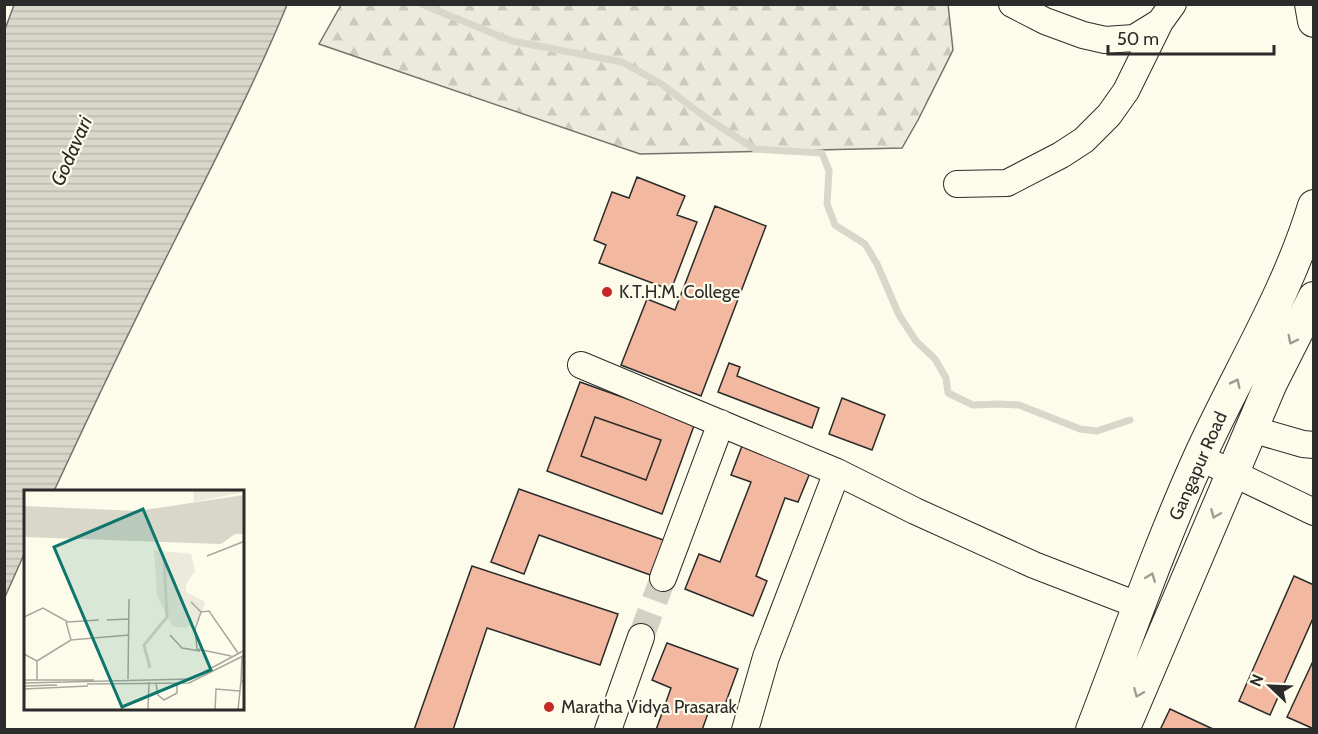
<svg xmlns="http://www.w3.org/2000/svg" width="1318" height="734" font-family="Cabin,sans-serif">
  <style>
    .forest { fill: url(#forest-firs); stroke: #74746e; stroke-width: 1.5 }
    .water { fill: url(#water-rules); stroke: #74746e; stroke-width: 1.5 }
    .lines { fill: none; stroke-linecap: round; stroke-linejoin: round }
    .stream { stroke: #d8d7c9; stroke-width: 7 }
    .building { fill: #f2b8a0; stroke: #2b2b2b; stroke-width: 1.5 }
    .minor-tunnel { stroke: #d3d1c4; stroke-width: 26; stroke-dasharray: 26 13; stroke-linecap: butt }
    .minor-casing { stroke: #2b2b2b; stroke-width: 28 }
    .major-casing { stroke: #2b2b2b; stroke-width: 34 }
    .minor { stroke: #fdfbea; stroke-width: 26 }
    .major { stroke: #fdfbea; stroke-width: 32 }
    .oneway { stroke: #9e9d94 }
    .poi-dot { fill: #c62828; stroke: #fdfbea; stroke-width: 2 }
    .labels { text-anchor: middle; stroke-width: 4.5; stroke-linejoin: round; paint-order: stroke }
    .poi-label { font-size: 18px; fill: #2b2b2b; stroke: #fdfbea; text-anchor: start }
    .street-label { font-size: 18px; fill: #2b2b2b; stroke: #fdfbea }
    .water-label { font-size: 20px; font-style: italic; fill: #2b2b2b; stroke: #fdfbea }
    .inset-river { fill: none; stroke: #d8d7c9; stroke-width: 3 }
    .inset-road { fill: none; stroke: #a9a89e; stroke-width: 1.5 }
    .view { fill: #0f766e; fill-opacity: 0.15; stroke: #0f766e; stroke-width: 3 }
    .inset-edge { fill: none; stroke: #2b2b2b; stroke-width: 3 }
  </style>
  <defs>
    <pattern id="forest-firs" width="22" height="20" patternUnits="userSpaceOnUse" patternTransform="scale(1.5)"><rect width="22" height="20" fill="#ecebdb"/><path d="M5 1l3.5 6h-7zM16 11l3.5 6h-7z" fill="#cbcabc"/></pattern>
    <pattern id="water-rules" width="6" height="5" patternUnits="userSpaceOnUse" patternTransform="scale(1.5)"><rect width="6" height="5" fill="#d8d7c9"/><path d="M0 2.5h6" fill="none" stroke="#bab9ad"/></pattern>
  </defs>
  <rect width="100%" height="100%" fill="#fdfbea"/>
  <path class="forest" d="M948 4 953 50 918 120 902 148 640 154 319 44 341 5Z"/>
  <path class="water" d="M14 5H287C254 85 214 162 175 240 133 323 93 407 54 491H26L25 552 5 597 4 32Z"/>
  <g class="lines">
    <path class="stream" d="M421 4 512 41 622 62 660 83 705 117 755 149 822 153 829 171 827 204 835 225 865 244 877 264 899 315 916 341 935 359 946 378 948 393 973 405 999 404 1019 405 1080 429 1097 431 1130 420"/>
  </g>
  <path class="building" d="M637 177 685 196 677 215 697 222 671 290 599 263 606 245 594 240 612 192 629 198Z
    M715 206 766 226 701 396 621 365 647 299 675 310Z
    M729 363 740 367 737 376 819 408 812 428 718 392Z
    M580 382 695 423 662 514 547 471Z
    M842 398 885 415 872 450 829 434Z
    M595 417 661 440 646 480 581 456Z
    M745 438 814 463 798 502 785 498 756 576 767 581 753 616 685 589 699 554 720 562 751 482 731 475Z
    M519 489 669 542 656 577 539 535 524 574 491 562Z
    M472 566 618 614 600 665 487 628 453 730H414Z
    M1294 576 1314 585V616L1270 715 1239 701Z
    M667 643 738 669 723 710 711 705 702 730H656L671 688 652 680Z
    M1314 659V729L1287 717Z
    M1170 709 1215 730H1160Z"/>
  <g class="lines">
    <path class="minor-tunnel" d="M641 637 663 578"/>
    <g class="minor-casing">
      <path id="minor" d="M1012 4 1045 21 1083 35 1105 40 1134 38 1160 22 1173 4
        M957 184 1007 183 1061 155 1084 140 1109 115 1126 91 1160 22
        M581 365 837 472 915 511 1034 565 1140 606
        M1251 429 1303 444 1314 445
        M1199 457 1314 512
        M663 578 721 423
        M608 730 641 637
        M745 730 766 657 837 472"/>
    </g>
    <g class="major-casing">
      <path id="major" d="M1311 4 1314 21
        M1092 730C1127 639 1159 547 1199 458 1237 374 1287 295 1314 206
        M1123 730 1271 383 1314 298"/>
    </g>
    <use href="#minor" class="minor"/>
    <use href="#major" class="major"/>
  </g>
  <defs><path id="oneway-chevron" d="M-2-3.5L2.5 0L-2 3.5" fill="none" stroke-width="1.6" stroke-linecap="round" stroke-linejoin="round" transform="scale(1.5)"/></defs>
  <g class="oneway">
    <use href="#oneway-chevron" transform="translate(1292 340) rotate(117)"/>
    <use href="#oneway-chevron" transform="translate(1236 383) rotate(-64)"/>
    <use href="#oneway-chevron" transform="translate(1215 514) rotate(113)"/>
    <use href="#oneway-chevron" transform="translate(1151 577) rotate(-69)"/>
    <use href="#oneway-chevron" transform="translate(1138 693) rotate(113)"/>
  </g>
  <g class="poi-dot">
    <circle cx="607" cy="292" r="6"/>
    <circle cx="549" cy="707" r="6"/>
  </g>
  <g class="labels">
    <g class="poi-label">
      <text x="619" y="298">K.T.H.M. College</text>
      <text x="561" y="713">Maratha Vidya Prasarak</text>
    </g>
    <g class="street-label">
      <text transform="translate(1198 466) rotate(-66)" y="6">Gangapur Road</text>
    </g>
    <g class="water-label">
      <text transform="translate(71 151) rotate(-66)" y="7">Godavari</text>
    </g>
  </g>
  <g transform="translate(24 490)">
    <rect width="220" height="220" fill="#fdfbea"/>
    <path d="M169 1H220L221 2 170 12Z" fill="#ecebdb"/>
    <path d="M130 60 167 64 171 81 162 94V102L181 112 175 131 162 138 148 136 133 105Z" fill="#ecebdb"/>
    <path d="M220 5V44H211L197 54 0 47V16L114 21Z" fill="#d8d7c9"/>
    <path class="inset-river" d="M126 178 120 155 143 127 140 68"/>
    <path class="inset-road" d="M183 66 221 51M167 112 177 122 171 139 173 159 207 166M177 122 185 121 214 163M0 127 19 118 44 132 75 130M83 130 105 129M42 132 47 150 105 145M146 145 158 158 176 161M0 164 13 171V190M218 166 217 191H221M13 171 47 150M104 189 105 109M0 190H70M0 193 167 189 221 160M63 194 165 193 221 165M132 194 134 205 140 210 153 203V194M0 196 33 195M0 199 64 196M124 220 125 192M191 220 192 199 216 201M214 220 217 191"/>
    <path class="view" d="M119 19 187 180 98 217 30 57Z"/>
    <rect width="220" height="220" class="inset-edge"/>
  </g>
  <rect width="1318" height="734" fill="none" stroke="#2b2b2b" stroke-width="12"/>
  <g transform="translate(1270 686) rotate(293)" stroke="#fdfbea" stroke-width="4.5" paint-order="stroke">
  <path d="M0-4.5L10 22L0 15L-10 22Z" fill="#2b2b2b"/>
  <text y="-9" font-size="16" font-weight="bold" text-anchor="middle" fill="#2b2b2b">N</text>
  </g>
  <path d="M1108 45v9h166v-9" fill="none" stroke="#2b2b2b" stroke-width="3"/>
  <text x="1117" y="45" font-size="18" fill="#2b2b2b" stroke="#fdfbea" stroke-width="4.5" paint-order="stroke">50 m</text>
</svg>
